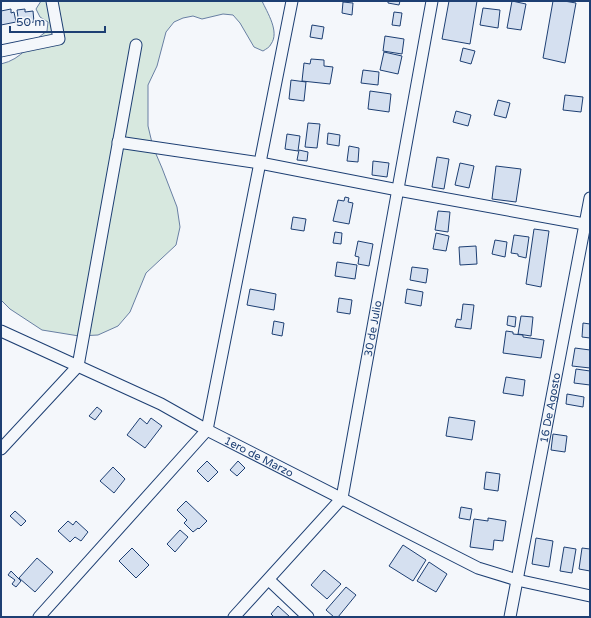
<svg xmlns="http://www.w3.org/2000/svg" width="591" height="618" font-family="'Varela Round',sans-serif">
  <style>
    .green { fill: #d7e8df; stroke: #687fa3 }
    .building { fill: #d5e0f0; stroke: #1d3f73 }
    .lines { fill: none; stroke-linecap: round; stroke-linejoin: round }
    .minor-casing { stroke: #1d3f73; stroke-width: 13 }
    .minor { stroke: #f4f7fb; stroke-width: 11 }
    .labels { text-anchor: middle; stroke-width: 3; stroke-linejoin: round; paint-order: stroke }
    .street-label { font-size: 11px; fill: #1d3f73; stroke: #f4f7fb }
  </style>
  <rect width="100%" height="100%" fill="#f4f7fb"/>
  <path class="green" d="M41 1H262C267 12 280 32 271 44 270 47 266 49 263 51L254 47 240 23 233 15 223 14 202 19 193 16 183 18 174 22 166 32 157 66 148 85V126L153 147 162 168 177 207 180 227 176 245 146 273 130 312 118 326 98 335 79 336 42 330 10 309 1 300V64C23 59 29 43 47 31L48 22 40 17 36 9Z"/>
  <path class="building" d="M388 1H400L399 5 388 3Z
    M449 1H477L470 44 442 39Z
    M512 1 526 4 521 30 507 28Z
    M553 1H564L576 3 565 63 543 58Z
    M343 2 353 3 352 15 342 13Z
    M483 8 500 10 498 28 480 25Z
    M11 9V13L14 12 16 22 1 25V11Z
    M25 9V12L33 11 34 22 19 24 17 10Z
    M394 12 402 13 400 26 392 25Z
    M312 25 324 27 322 39 310 37Z
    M385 36 404 39 402 54 383 51Z
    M463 48 475 51 471 64 460 61Z
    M384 52 402 56 398 74 380 70Z
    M311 59 324 60V66L333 67 330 84 302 81 304 63 310 64Z
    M363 70 379 72 378 85 361 83Z
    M291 80 306 82 304 101 289 99Z
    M370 91 391 94 389 112 368 109Z
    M565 95 583 97 581 112 563 110Z
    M498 100 510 103 506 118 494 115Z
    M456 111 471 115 468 126 453 122Z
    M308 123 320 124 317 148 305 147Z
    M328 133 340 135 339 146 327 144Z
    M287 134 300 136 298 151 285 149Z
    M349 146 359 148 358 162 347 161Z
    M299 150 308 152 307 161 297 160Z
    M437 157 449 159 444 189 432 187Z
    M373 161 389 163 387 177 372 175Z
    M460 163 474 166 469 188 455 185Z
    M496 166 521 169 516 202 492 199Z
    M345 197 349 198 348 202 353 203 349 224 333 221 338 200 344 201Z
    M438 211 450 212 448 232 435 230Z
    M293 217 306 219 304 231 291 229Z
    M534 229 549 231 541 287 526 284Z
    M335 232 342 233 341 244 333 243Z
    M436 233 449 236 446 251 433 249Z
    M514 235 529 237 526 258 518 256V254L511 253Z
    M495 240 507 242 505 257 492 254Z
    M358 241 373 244 369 266 358 264 359 257 355 256Z
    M476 246 477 264 460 265 459 247Z
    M337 262 357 265 355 279 335 276Z
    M412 267 428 269 426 283 410 280Z
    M250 289 276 294 274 310 247 305Z
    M407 289 423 292 421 306 405 303Z
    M339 298 352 300 350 314 337 312Z
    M463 304 474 305 471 329 455 327 457 319 461 320Z
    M508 316 516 317 515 327 507 325Z
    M521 316 533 317 531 336 518 334Z
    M274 321 284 323 282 336 272 334Z
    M583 323 590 324V338L582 337Z
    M506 331 513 332V334L523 335V337L544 340 541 358 503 353Z
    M575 348 590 350V368L572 366Z
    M576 369 590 371V385L574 383Z
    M506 377 525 380 523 396 503 393Z
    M567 394 584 397 583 407 566 404Z
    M97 407 102 411 95 420 89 416Z
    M449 417 475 421 472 440 446 436Z
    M140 418 147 424 151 418 162 426 145 448 127 435Z
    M553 434 567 436 565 452 551 450Z
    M207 461 218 472 208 482 197 471Z
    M238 461 245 468 237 476 230 470Z
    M113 467 125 479 114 493 100 481Z
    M486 472 500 474 498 491 484 489Z
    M186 501 207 521 199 529 198 528 193 532 184 523 187 520 177 510Z
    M461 507 472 509 470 520 459 518Z
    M15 511 26 521 21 526 10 516Z
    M488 518 506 521 503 541 494 540 493 550 470 547 474 519 488 521Z
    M68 521 73 525 76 521 88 532 81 541 75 537 70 542 58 531Z
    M180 530 188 537 175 552 167 544Z
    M536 538 553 541 549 567 532 564Z
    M403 545 426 560 413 581 389 566Z
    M564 547 576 549 572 573 560 571Z
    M132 548 149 565 136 578 119 561Z
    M582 548 590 549V571L579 569Z
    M37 558 53 572 35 592 19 578Z
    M429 562 447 574 436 592 417 581Z
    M324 570 341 584 327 599 311 585Z
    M11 571 21 581 16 587 12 584 15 580 8 575Z
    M346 587 356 595 338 617H334L326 610Z
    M278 606 290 617H274L271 614Z"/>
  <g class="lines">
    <g class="minor-casing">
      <g id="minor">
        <path d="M1 51 59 39 52 1"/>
        <path d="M118 142 260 163 398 190 590 225"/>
        <path id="s1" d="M1 331 161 404 207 430 478 568 517 580 590 596"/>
        <path d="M1 449 78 366 136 45"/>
        <path d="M269 580 308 617"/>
        <path d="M39 617 207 430 292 1"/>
        <path id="s2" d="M234 617 342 498 432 1"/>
        <path id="s3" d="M510 617 590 198"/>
      </g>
    </g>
    <use href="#minor" class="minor"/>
  </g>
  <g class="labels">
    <g class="street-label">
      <text dy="4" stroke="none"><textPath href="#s2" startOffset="333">30 de Julio</textPath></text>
      <text dy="4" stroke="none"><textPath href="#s3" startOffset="213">16 De Agosto</textPath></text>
      <text dy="4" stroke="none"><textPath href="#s1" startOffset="287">1ero de Marzo</textPath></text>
    </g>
  </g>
  <rect width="591" height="618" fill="none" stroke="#1d3f73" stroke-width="4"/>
  <path d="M10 26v6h95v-6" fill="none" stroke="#1d3f73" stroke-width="2"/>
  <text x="16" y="26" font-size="12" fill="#1d3f73" stroke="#f4f7fb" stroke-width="3" paint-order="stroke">50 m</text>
</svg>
